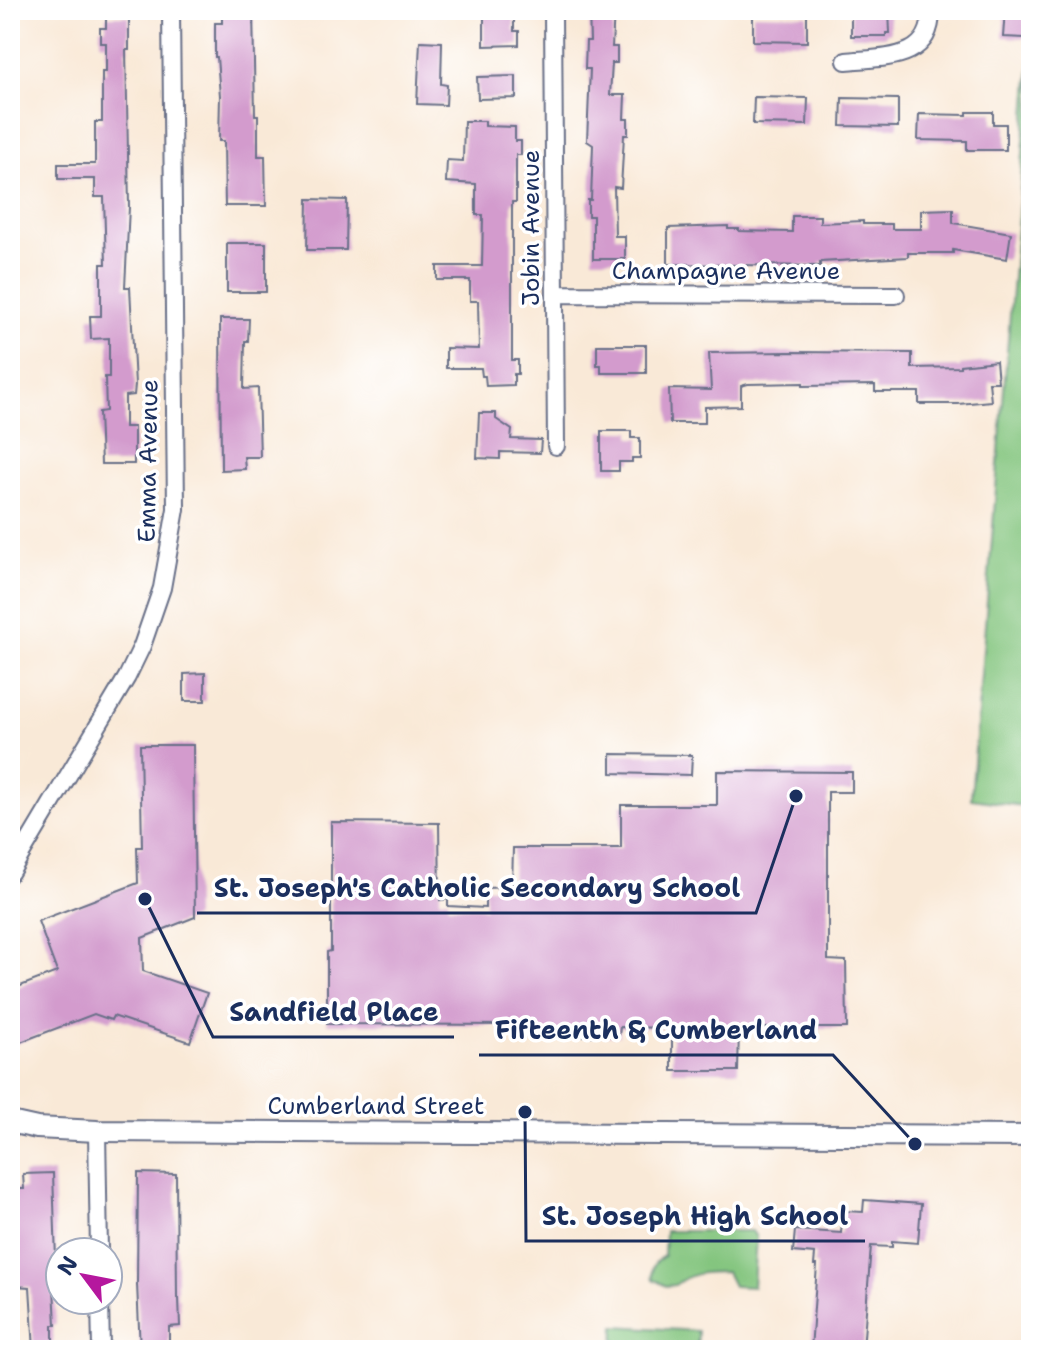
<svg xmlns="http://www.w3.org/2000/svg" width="1041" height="1360" font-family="'Shantell Sans',sans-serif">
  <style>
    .green { fill: #83c57e; stroke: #4f7a6e; stroke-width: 2 }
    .building { fill: #d39bcd }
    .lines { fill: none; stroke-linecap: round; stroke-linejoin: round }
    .minor-casing { stroke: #697088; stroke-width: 20 }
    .tertiary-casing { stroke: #697088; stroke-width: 24 }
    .minor { stroke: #fff; stroke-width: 16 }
    .tertiary { stroke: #fff; stroke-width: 20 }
    .labels { text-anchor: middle; stroke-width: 7; stroke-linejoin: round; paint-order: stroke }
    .street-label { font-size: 24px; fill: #1b2f5e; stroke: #fff }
    .leader { fill: none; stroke: #1b2f5e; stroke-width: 3 }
    .callout-dot { fill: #1b2f5e; stroke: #fff; stroke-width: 3 }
    .callout-label { font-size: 26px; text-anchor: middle; font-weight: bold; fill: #1b2f5e; stroke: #fff; stroke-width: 7; stroke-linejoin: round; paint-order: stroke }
  </style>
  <rect width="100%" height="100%" fill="#fff"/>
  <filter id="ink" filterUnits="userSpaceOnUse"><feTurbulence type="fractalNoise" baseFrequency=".0125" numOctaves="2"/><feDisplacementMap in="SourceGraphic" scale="16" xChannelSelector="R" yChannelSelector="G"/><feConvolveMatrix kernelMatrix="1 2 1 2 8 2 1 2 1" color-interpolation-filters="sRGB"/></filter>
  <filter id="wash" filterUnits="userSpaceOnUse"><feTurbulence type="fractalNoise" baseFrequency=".006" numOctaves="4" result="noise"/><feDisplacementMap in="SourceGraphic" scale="32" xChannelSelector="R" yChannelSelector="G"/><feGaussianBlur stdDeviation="1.8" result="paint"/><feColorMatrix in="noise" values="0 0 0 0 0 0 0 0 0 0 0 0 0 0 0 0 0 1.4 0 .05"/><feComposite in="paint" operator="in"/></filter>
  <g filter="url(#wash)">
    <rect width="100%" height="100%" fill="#f9e9d7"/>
    <path class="green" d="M1031 54V807L971 799Z
      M665 1231H752L756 1237 753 1287 733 1286 726 1272C705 1272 692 1272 675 1285L666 1286 653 1279C650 1268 654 1261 664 1256Z
      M615 1326 698 1331 697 1350H614Z"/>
    <g id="blocks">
      <path class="building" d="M222 10H253L255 115H258V156H265L266 206H225L224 141H219L220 96 217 57H215V23H222Z
        M484 10H514V31H519V45L484 46Z
        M589 10H614L612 47H617V63H612L610 95H625L624 119H628V135H624L621 188 614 187 615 236H625V259H593V216H588V200H591L593 145 587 141 590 69H585L586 41H590Z
        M851 10H889L890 33H886V36H851Z
        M1005 10H1028L1026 38 1003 37Z
        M753 14 807 15V42L753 41Z
        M106 16H129V50H126L129 207 125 287H130L135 385 134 395 125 396V427H134V464H101L99 412 106 411 105 377H109V338L91 339 90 316H101V264H106L104 197H95V179H58V164H95V122H102V72H106V43H100V28H106Z
        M420 41 442 42 441 84 447 85 446 105 417 104Z
        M516 76V98L478 99 477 77Z
        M754 97 808 98 807 125 753 124Z
        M842 98 898 99V127L841 126Z
        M967 112H993V124H1006V150H967V141L918 140 919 114 967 115Z
        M464 121H485V126L515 127V141H521V155H516V202H512V360H518V374H514V385L486 386 485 376H482L481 368H446V348L479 349 478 301H470V280H437V266H482L483 215H476V184L446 182 447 160 463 161Z
        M308 199 347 200 346 250H307Z
        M953 209V223L1011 233 1007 259 953 250V253H908V257L820 262V266L668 264V228L728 226V229H739V231L792 232V216H820V223L863 221V224H892V229H921V210Z
        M227 243H266V292H227Z
        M220 319H249L248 341H245L244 389 258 388 260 457H244L245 469 221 470Z
        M597 345H646V373H601V365H597Z
        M788 352 912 353V368L960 367V365L996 361 998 382H989L991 401 958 404H919V392H875V385L803 386V383L748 384 741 386V406L705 407V423H670L669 389 711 390 709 353Z
        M479 413H496V419L512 430 511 439 541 440 540 453 500 452V459L477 458Z
        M601 431H631V438H640V458H632V462H619V471H601Z
        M205 673V701H184V674Z
        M140 745H193L195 917 142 938 143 971 207 993 190 1042 113 1016 111 1020 94 1014 10 1046V990L57 972 38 921 138 883 137 847H142Z
        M611 754 692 755 691 775 611 773Z
        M717 771 852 772V792H828V960L846 961 847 1028H739L738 1071H672V1028L620 1027 619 1036H511V1025L327 1024V952L331 951V822L439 823 440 900 448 899V906L485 908V888L512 887 513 848H621V805H717Z
        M53 1173 56 1260H59V1287H54L56 1325H53V1350H34L30 1287 15 1286 16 1238 12 1189H24L23 1174Z
        M138 1173 176 1174 177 1298H179L180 1326 169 1327V1350H140L137 1284Z
        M864 1200 921 1204 918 1243 892 1241V1247L871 1246 863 1350H811L817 1265H814L815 1254 793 1252 795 1230 841 1233 843 1211 863 1212Z"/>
    </g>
  </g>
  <g filter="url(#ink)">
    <use href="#blocks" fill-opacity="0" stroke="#697088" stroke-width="2"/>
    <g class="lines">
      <g class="minor-casing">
        <path id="minor" d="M553 10 556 446
          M846 61C885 57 932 61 931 10
          M555 294 896 295
          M10 873 127 677 142 646 162 588 176 509 171 10
          M97 1131 99 1252
          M100 1300 101 1350"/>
      </g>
      <g class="tertiary-casing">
        <path id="tertiary" d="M10 1122 37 1128 97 1131 1031 1136"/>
      </g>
      <use href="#minor" class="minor"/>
      <use href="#tertiary" class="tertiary"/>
    </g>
  </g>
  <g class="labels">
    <g class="street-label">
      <text transform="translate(531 228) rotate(-90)" y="8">Jobin Avenue</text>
      <text x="726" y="279">Champagne Avenue</text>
      <text transform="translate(148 461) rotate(-89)" y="8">Emma Avenue</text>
      <text x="376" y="1114">Cumberland Street</text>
    </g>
  </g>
  <path class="leader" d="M796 796L756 913H197M145 899L213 1037H454M915 1144L833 1055H479M525 1112L526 1241H865"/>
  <g class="callout-dot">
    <circle cx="796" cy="796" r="8"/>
    <circle cx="145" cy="899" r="8"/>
    <circle cx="915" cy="1144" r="8"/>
    <circle cx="525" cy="1112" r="8"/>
  </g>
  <g class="callout-label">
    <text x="477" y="897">St. Joseph's Catholic Secondary School</text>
    <text x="334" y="1021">Sandfield Place</text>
    <text x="656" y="1039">Fifteenth &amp; Cumberland</text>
    <text x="695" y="1225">St. Joseph High School</text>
  </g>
  <rect width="1041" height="1360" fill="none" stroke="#fff" stroke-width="40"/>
  <g transform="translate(84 1276) rotate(302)"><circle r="38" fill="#ffffff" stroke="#a4acbf" stroke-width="2"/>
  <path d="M0-6L14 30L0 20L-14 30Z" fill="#b5179e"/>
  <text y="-12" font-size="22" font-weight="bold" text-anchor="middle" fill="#1b2f5e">N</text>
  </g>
</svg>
